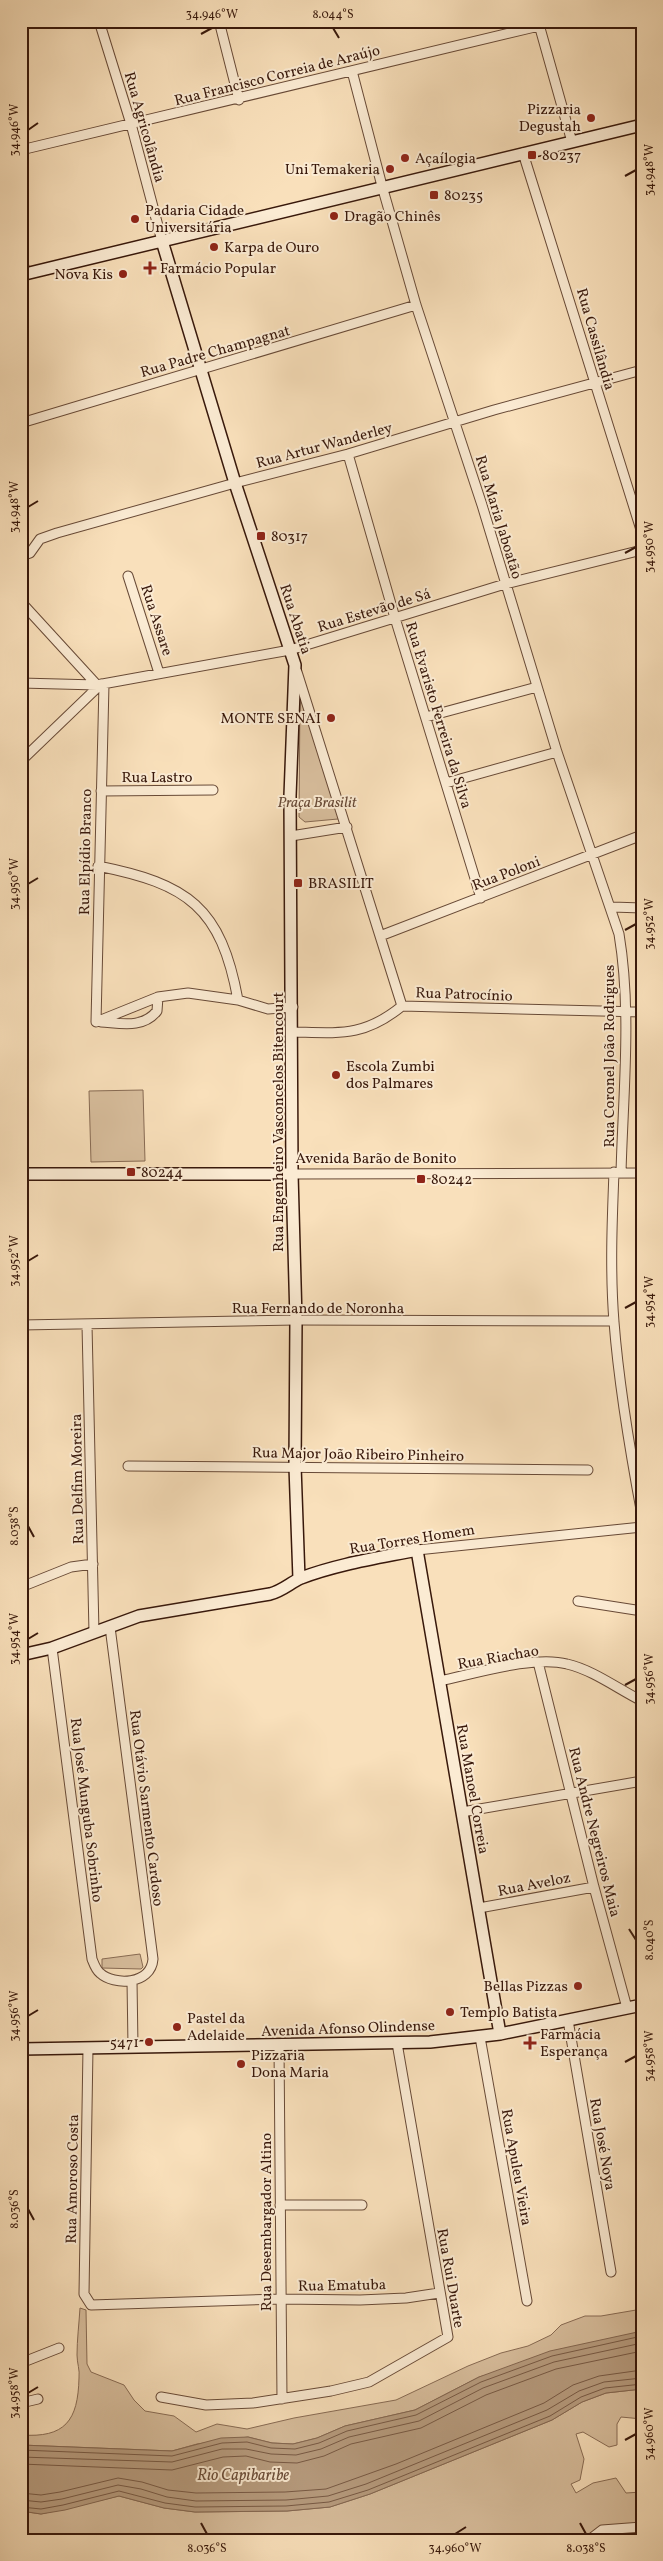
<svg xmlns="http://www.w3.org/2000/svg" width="663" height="2561" font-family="Vollkorn,serif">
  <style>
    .green { fill: #d8be9d; stroke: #886b54 }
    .water { fill: #b79c7f; stroke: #846751 }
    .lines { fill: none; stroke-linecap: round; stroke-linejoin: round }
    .shore { stroke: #785a45; stroke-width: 1 }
    .street-casing { stroke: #684a37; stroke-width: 11 }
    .secondary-casing { stroke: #38180b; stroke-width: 14 }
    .street { stroke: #fbebd3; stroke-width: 9 }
    .secondary { stroke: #fbebd3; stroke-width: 11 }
    .ticks { fill: none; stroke: #38180b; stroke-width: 2 }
    .poi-dot { fill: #8f2418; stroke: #fbebd3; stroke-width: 2 }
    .labels { text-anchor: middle; stroke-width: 4; stroke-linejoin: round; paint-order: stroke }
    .street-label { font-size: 15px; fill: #38180b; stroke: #fbebd3 }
    .poi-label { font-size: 15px; fill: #38180b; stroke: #fbebd3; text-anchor: start }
    .park-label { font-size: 15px; font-style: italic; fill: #684a37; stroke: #fbebd3 }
    .water-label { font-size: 16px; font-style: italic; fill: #6b4d39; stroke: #fbebd3 }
    .neatline { fill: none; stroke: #38180b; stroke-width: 2 }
    .ticks-label { font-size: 12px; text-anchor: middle; fill: #38180b }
  </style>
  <rect width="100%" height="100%" fill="#f9e0bb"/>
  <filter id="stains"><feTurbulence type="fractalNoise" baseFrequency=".004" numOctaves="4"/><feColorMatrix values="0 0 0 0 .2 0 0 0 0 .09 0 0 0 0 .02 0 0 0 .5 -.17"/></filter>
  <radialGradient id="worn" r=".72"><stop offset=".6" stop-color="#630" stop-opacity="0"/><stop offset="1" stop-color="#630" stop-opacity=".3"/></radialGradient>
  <path class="green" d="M300 695 340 818 338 819 305 822 299 817Z
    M143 1090 145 1161 91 1162 89 1091Z
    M140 1954 143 1967 141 1969 102 1968V1959Z
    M80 2308 86 2310 87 2364 91 2372 124 2385 134 2400 145 2411 174 2416 196 2432 217 2424 247 2429 294 2418 396 2400 468 2366 501 2353 528 2346 551 2335 561 2325 585 2316H601L642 2309V2331L479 2377 415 2410 345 2426 317 2438 293 2444 272 2443 248 2437 197 2444 172 2451 21 2445V2435C65 2438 78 2421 79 2378 80 2370 77 2363 77 2355 77 2340 79 2324 80 2308Z
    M642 2389V2419L621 2417 617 2424V2445L609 2447 583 2432 576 2434 584 2459 580 2480 571 2484 576 2493 593 2483 616 2478 626 2493 642 2492V2540H21V2511L41 2514 119 2496 164 2508 195 2512 287 2511 330 2507 370 2494 552 2420 582 2402 606 2393Z"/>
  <path class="water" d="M642 2331V2389L606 2393 582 2402 552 2420 370 2494 330 2507 287 2511 195 2512 164 2508 119 2496 65 2510 41 2514 21 2511V2445L172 2451 221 2438 248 2437 272 2443 293 2444 317 2438 345 2426 415 2410 479 2377 550 2351Z"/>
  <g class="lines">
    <path class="shore" d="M21 2450 172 2456 222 2443 247 2442 271 2448 295 2449 319 2443 347 2431 416 2415 481 2382 552 2356 642 2336
      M21 2457 172 2462 222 2449H246L271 2454 296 2455 321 2449 349 2437 419 2421 483 2388 554 2362 642 2343
      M21 2464 172 2470 223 2457 246 2456 270 2462 297 2463 324 2456 351 2444 421 2428 486 2395 556 2369 642 2351
      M21 2493 41 2495 60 2492 118 2478 142 2482 168 2490 196 2493 285 2492 326 2489 396 2464 544 2403 573 2385 599 2376 642 2370
      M21 2500 41 2502 62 2499 118 2485 141 2489 167 2497 196 2501 286 2500 328 2496 366 2484 547 2410 579 2391 604 2382 642 2378
      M21 2507 41 2509 63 2505 119 2491 165 2503 195 2507 286 2506 329 2502 368 2490 550 2416 581 2397 605 2388 642 2384"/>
    <g class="street-casing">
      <path id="street" d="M99 21 131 124 162 241
        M219 21 239 100
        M538 21 572 142
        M352 71 382 186 416 305 482 505 557 752 619 934C632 1012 623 1094 621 1173
        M21 150 539 26
        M523 153 642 533
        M21 256 26 274
        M21 423 416 305
        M348 454 395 618 481 898
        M21 556 30 553 40 539 57 533 235 483 348 454 494 410 642 370
        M128 576 159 673
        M21 602 97 685
        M297 672 402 1006
        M21 683 97 685 290 650 505 584 642 550
        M104 684 96 1022 158 997 188 993 238 1000 268 1009 293 1007
        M426 717 537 687
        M21 761 101 684
        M446 783 557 752
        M101 791 213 790
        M291 836 347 827
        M98 866C188 884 221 907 238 1000
        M612 907 642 908
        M380 936 642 835
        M101 1022C120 1023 143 1029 157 1011L158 997
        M293 1032C340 1033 364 1037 402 1006L642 1012
        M614 1172C612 1222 610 1272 614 1322 619 1387 630 1451 642 1515
        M292 1174 642 1173
        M21 1325 296 1320 614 1321
        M87 1325 94 1632
        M128 1466 588 1470
        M417 1550 642 1527
        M21 1587 71 1567 93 1564
        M578 1601 642 1611
        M52 1648 92 1959C94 1964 96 1970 100 1973 114 1986 151 1985 153 1959L110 1627
        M538 1662 594 1887 627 2008
        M439 1681C474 1674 534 1655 567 1664 593 1670 618 1689 642 1701
        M462 1812 642 1781
        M479 1908 594 1887
        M132 1981 133 2046
        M568 2020 611 2272
        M480 2037 527 2301
        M279 2046 282 2399
        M88 2048 84 2294 91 2305 281 2299 360 2300 406 2298 439 2293
        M280 2205H362
        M21 2363 59 2348
        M161 2397 206 2405 253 2403 331 2391 369 2382 448 2337 397 2043
        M21 2403 38 2399
        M589 2540 602 2530 642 2527"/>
    </g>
    <g class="secondary-casing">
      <path id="secondary" d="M162 241 235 483 295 665 290 796 292 1174 296 1320 295 1466 299 1579
        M21 275 642 125
        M21 1174H292
        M21 1655 52 1648 139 1616 270 1594C282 1591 290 1583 301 1578 338 1564 378 1558 417 1550L500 2034
        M21 2049 430 2042 500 2034 642 2005"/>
    </g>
    <use href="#street" class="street"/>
    <use href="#secondary" class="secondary"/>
  </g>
  <path class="ticks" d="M333 28 339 38M201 34 212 28M28 130 38 123M625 176 636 170M28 507 38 501M625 553 636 547M28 884 38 878M625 930 636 924M28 1261 38 1255M625 1308 636 1302M28 1526 34 1537M28 1639 38 1633M625 1685 636 1679M629 1929 636 1940M28 2016 38 2010M625 2062 636 2056M28 2209 34 2220M28 2393 38 2387M625 2440 636 2434M201 2523 207 2534M580 2523 586 2534M455 2534 466 2527"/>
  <g class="poi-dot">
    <circle cx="591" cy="118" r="5"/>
    <rect x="527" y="150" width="10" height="10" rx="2.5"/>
    <circle cx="405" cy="158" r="5"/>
    <circle cx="390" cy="169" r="5"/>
    <rect x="429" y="190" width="10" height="10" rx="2.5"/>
    <circle cx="334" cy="216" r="5"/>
    <circle cx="135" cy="219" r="5"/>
    <circle cx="214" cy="247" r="5"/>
    <path d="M147.5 260.5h5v5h5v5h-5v5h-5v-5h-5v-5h5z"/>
    <circle cx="123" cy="274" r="5"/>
    <rect x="256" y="531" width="10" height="10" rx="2.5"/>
    <circle cx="331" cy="718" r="5"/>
    <rect x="293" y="878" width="10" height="10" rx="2.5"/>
    <circle cx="336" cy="1075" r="5"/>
    <rect x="126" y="1167" width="10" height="10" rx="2.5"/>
    <rect x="416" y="1174" width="10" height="10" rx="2.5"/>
    <circle cx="578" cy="1986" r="5"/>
    <circle cx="450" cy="2012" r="5"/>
    <circle cx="177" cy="2027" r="5"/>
    <circle cx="149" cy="2042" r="5"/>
    <path d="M527.5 2035.5h5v5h5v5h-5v5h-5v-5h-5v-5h5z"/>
    <circle cx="241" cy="2064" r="5"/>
  </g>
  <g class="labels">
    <g class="street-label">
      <text transform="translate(277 75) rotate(-14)" y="5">Rua Francisco Correia de Araújo</text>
      <text transform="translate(145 127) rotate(74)" y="5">Rua Agricolândia</text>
      <text transform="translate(596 339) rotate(74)" y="5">Rua Cassilândia</text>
      <text transform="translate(215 351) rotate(-16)" y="5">Rua Padre Champagnat</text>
      <text transform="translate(324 445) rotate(-15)" y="5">Rua Artur Wanderley</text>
      <text transform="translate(499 517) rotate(73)" y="5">Rua Maria Jaboatão</text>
      <text transform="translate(374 610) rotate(-17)" y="5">Rua Estevão de Sá</text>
      <text transform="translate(296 619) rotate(72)" y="5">Rua Abatia</text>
      <text transform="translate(157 620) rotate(72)" y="5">Rua Assare</text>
      <text transform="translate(439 715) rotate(73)" y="5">Rua Evaristo Ferreira da Silva</text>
      <text x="157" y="782">Rua Lastro</text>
      <text transform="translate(85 852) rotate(-89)" y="5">Rua Elpídio Branco</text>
      <text transform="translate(506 873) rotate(-21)" y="5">Rua Poloni</text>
      <text transform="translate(464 994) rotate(2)" y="5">Rua Patrocínio</text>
      <text transform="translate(609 1056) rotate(-90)" y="5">Rua Coronel João Rodrigues</text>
      <text transform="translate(278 1122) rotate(-90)" y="5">Rua Engenheiro Vasconcelos Bitencourt</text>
      <text x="376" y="1163">Avenida Barão de Bonito</text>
      <text x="318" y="1313">Rua Fernando de Noronha</text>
      <text transform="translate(358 1454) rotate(1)" y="5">Rua Major João Ribeiro Pinheiro</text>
      <text transform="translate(77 1479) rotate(-91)" y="5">Rua Delfim Moreira</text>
      <text transform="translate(412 1539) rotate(-9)" y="5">Rua Torres Homem</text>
      <text transform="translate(498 1657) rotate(-10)" y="5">Rua Riachao</text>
      <text transform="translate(473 1789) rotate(80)" y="5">Rua Manoel Correia</text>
      <text transform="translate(147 1808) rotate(83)" y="5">Rua Otávio Sarmento Cardoso</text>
      <text transform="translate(87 1810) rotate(83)" y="5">Rua José Munguba Sobrinho</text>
      <text transform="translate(595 1832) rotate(76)" y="5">Rua Andre Negreiros Maia</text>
      <text transform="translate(534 1884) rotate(-11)" y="5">Rua Aveloz</text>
      <text transform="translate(348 2028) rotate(-2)" y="5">Avenida Afonso Olindense</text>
      <text transform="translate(603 2144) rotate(80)" y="5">Rua José Noya</text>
      <text transform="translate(517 2167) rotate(80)" y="5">Rua Apuleu Vieira</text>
      <text transform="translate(72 2179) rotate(-89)" y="5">Rua Amoroso Costa</text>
      <text transform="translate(266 2222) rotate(-90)" y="5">Rua Desembargador Altino</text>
      <text transform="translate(451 2278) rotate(80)" y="5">Rua Rui Duarte</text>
      <text transform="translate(342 2285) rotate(-1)" y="5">Rua Ematuba</text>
    </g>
    <g class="poi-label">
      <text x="581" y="114" text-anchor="end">Pizzaria<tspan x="581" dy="17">Degustah</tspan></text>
      <text x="542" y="160">80237</text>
      <text x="415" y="163">Açaílogia</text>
      <text x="380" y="174" text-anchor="end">Uni Temakeria</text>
      <text x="444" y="200">80235</text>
      <text x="145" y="215">Padaria Cidade<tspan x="145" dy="17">Universitária</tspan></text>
      <text x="344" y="221">Dragão Chinês</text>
      <text x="224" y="252">Karpa de Ouro</text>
      <text x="160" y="273">Farmácio Popular</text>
      <text x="113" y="279" text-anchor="end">Nova Kis</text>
      <text x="271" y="541">80317</text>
      <text x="321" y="723" text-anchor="end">MONTE SENAI</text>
      <text x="308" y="888">BRASILIT</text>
      <text x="346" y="1071">Escola Zumbi<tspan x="346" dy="17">dos Palmares</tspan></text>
      <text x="141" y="1177">80244</text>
      <text x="431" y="1184">80242</text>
      <text x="568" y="1991" text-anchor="end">Bellas Pizzas</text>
      <text x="460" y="2017">Templo Batista</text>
      <text x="187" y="2023">Pastel da<tspan x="187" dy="17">Adelaide</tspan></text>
      <text x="540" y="2039">Farmácia<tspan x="540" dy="17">Esperança</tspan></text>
      <text x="139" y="2047" text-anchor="end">5471</text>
      <text x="251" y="2060">Pizzaria<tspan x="251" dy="17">Dona Maria</tspan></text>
    </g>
    <g class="park-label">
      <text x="317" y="807">Praça Brasilit</text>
    </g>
    <g class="water-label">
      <text x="243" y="2480">Rio Capibaribe</text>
    </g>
  </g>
  <rect width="663" height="2561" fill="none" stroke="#f9e0bb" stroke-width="55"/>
  <rect x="28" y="28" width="608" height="2506" class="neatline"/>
  <g class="ticks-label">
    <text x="212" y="18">34.946°W</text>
    <text x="333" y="18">8.044°S</text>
    <text transform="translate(14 130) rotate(-90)" y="4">34.946°W</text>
    <text transform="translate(649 170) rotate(-90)" y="4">34.948°W</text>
    <text transform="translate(14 507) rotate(-90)" y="4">34.948°W</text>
    <text transform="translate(649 547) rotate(-90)" y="4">34.950°W</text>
    <text transform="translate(14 884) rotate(-90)" y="4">34.950°W</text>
    <text transform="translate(649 924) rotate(-90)" y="4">34.952°W</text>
    <text transform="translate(14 1261) rotate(-90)" y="4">34.952°W</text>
    <text transform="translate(649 1302) rotate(-90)" y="4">34.954°W</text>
    <text transform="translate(14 1526) rotate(-90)" y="4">8.038°S</text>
    <text transform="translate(14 1639) rotate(-90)" y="4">34.954°W</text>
    <text transform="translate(649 1679) rotate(-90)" y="4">34.956°W</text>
    <text transform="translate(649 1940) rotate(-90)" y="4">8.040°S</text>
    <text transform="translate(14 2016) rotate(-90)" y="4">34.956°W</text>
    <text transform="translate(649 2056) rotate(-90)" y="4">34.958°W</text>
    <text transform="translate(14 2209) rotate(-90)" y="4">8.036°S</text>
    <text transform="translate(14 2393) rotate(-90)" y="4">34.958°W</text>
    <text transform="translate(649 2434) rotate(-90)" y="4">34.960°W</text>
    <text x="207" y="2552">8.036°S</text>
    <text x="455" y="2552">34.960°W</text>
    <text x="586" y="2552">8.038°S</text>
  </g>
  <rect width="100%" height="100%" filter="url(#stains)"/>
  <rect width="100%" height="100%" fill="url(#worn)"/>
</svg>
